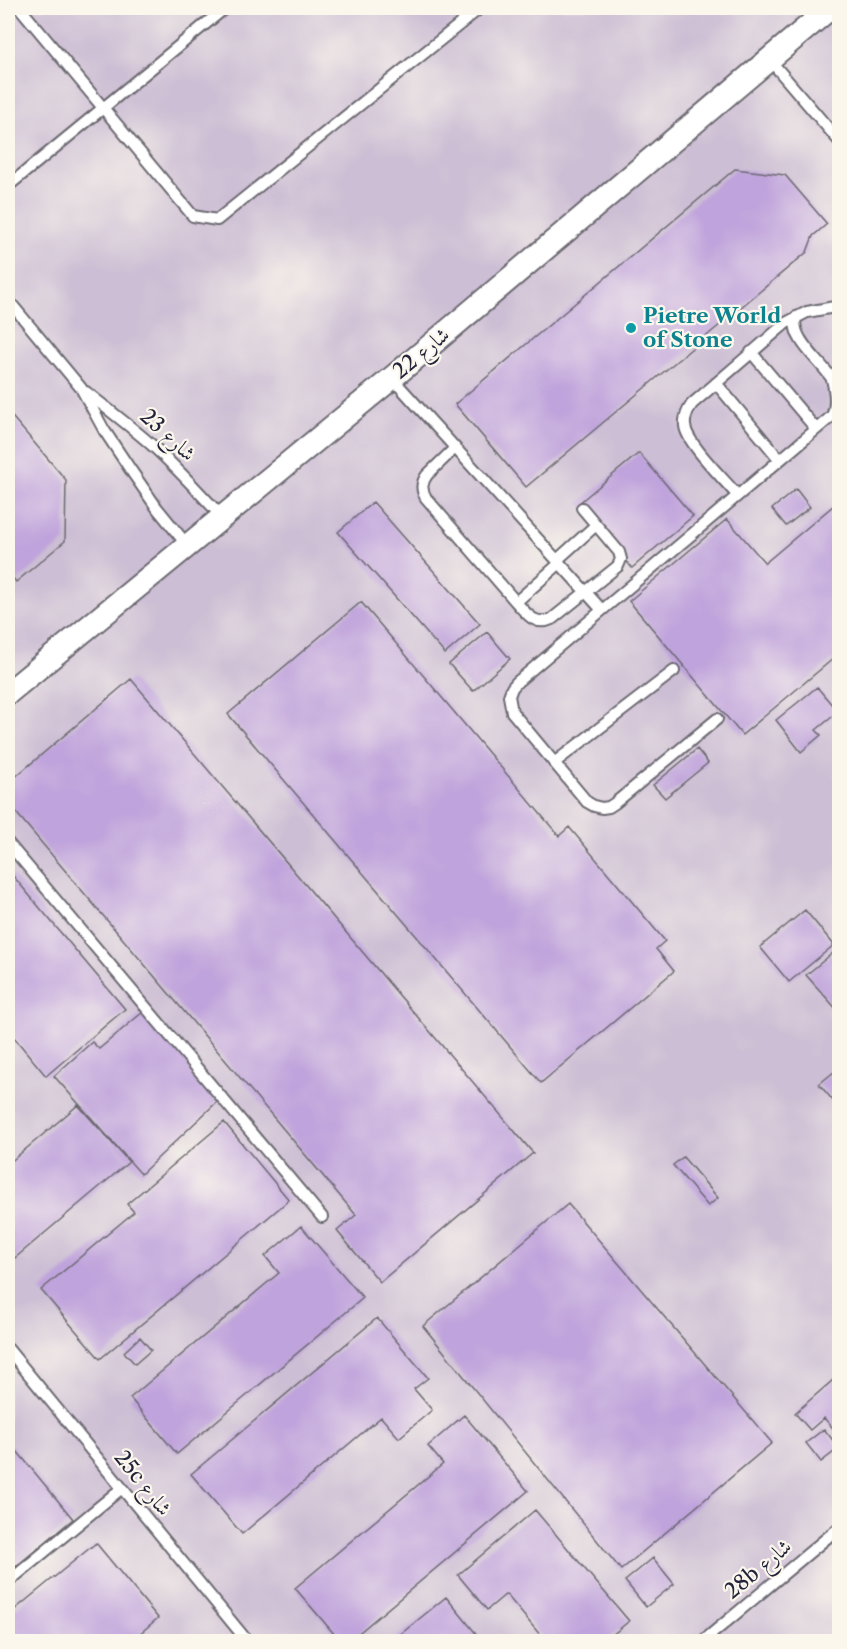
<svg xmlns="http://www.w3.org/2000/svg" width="847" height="1649" font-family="'Libre Caslon Text',Amiri,serif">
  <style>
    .industrial { fill: #ccbed4 }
    .building { fill: #bfa3dc }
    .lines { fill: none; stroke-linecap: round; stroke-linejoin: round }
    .service-casing { stroke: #6c6971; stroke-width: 14 }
    .minor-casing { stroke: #6c6971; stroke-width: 26 }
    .service { stroke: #fff; stroke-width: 10 }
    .minor { stroke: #fff; stroke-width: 22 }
    .culture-dot { fill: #0f9aa8; stroke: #fbf7ec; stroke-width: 2 }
    .labels { text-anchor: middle; stroke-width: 4.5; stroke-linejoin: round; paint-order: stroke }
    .culture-label { font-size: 21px; font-weight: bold; fill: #0d838f; stroke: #fbf7ec; text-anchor: start }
    .street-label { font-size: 21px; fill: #22223b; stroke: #fbf7ec }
  </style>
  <rect width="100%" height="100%" fill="#fbf7ec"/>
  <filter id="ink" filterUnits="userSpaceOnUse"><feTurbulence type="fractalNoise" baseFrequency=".0167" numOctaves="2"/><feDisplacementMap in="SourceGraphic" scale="12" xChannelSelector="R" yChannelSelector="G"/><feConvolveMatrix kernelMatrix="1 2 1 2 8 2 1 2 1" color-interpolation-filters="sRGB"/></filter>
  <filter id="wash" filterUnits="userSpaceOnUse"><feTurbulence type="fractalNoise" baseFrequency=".008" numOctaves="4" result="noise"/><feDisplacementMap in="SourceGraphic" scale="24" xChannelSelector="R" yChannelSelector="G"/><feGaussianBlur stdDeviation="1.35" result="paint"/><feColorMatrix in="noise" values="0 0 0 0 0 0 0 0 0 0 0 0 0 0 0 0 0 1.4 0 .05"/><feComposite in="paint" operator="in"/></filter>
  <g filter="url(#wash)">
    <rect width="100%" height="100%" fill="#f5ecd6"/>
    <path class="industrial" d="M8 8H839V1641L8 1642Z"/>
    <g id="blocks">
      <path class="building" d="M735 169 785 175 827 224 813 236 807 252 526 487 455 404Z
        M8 412 66 480 65 541 16 582 8 572Z
        M639 453 693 516 632 568 579 503Z
        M796 489 810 507 786 526 772 509Z
        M840 500V653L742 735 629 601 727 519 765 563Z
        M373 502 480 624 445 654 338 532Z
        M361 602 559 836 569 827 665 941 656 949 674 971 541 1083 228 714Z
        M487 632 510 659 473 691 449 664Z
        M131 679 533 1153 380 1282 337 1231 356 1215 8 803V783Z
        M817 687 838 712 816 730 821 735 801 752 776 720Z
        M697 749 708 763 665 798 653 785Z
        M8 870 125 1009 46 1076 8 1030Z
        M805 910 834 945 789 982 760 947Z
        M840 947V1013L806 975Z
        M144 1011 220 1099 141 1174 54 1076 92 1042 99 1049Z
        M840 1067V1109L819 1084Z
        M78 1105 129 1162 15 1258 8 1248V1164Z
        M224 1122 289 1200 100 1359 41 1290 134 1212 127 1204Z
        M683 1157 718 1198 708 1206 673 1165Z
        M568 1204 772 1443 621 1570 423 1326Z
        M301 1226 363 1298 177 1454 130 1398 279 1273 265 1256Z
        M377 1318 428 1378 414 1389 432 1410 399 1438 381 1417 242 1534 191 1474Z
        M140 1337 151 1350 135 1364 124 1352Z
        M840 1374V1436L824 1418 810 1430 795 1413Z
        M464 1415 528 1491 348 1642H341L295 1588 443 1464 428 1446Z
        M824 1429 839 1448 821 1462 806 1443Z
        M12 1445 73 1519 8 1573V1449Z
        M535 1510 629 1621 604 1642H546L506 1594 487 1610 458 1575Z
        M96 1543 158 1618 130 1642H8V1615Z
        M653 1558 674 1584 646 1607 625 1581Z
        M446 1597 483 1642H391Z"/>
    </g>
  </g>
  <g filter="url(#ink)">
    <use href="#blocks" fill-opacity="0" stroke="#6c6971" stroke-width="1.5"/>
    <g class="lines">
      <g class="service-casing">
        <path id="service" d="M20 8 193 216 217 220 480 8
          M769 59 840 142
          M8 186 225 8
          M8 300 81 388 104 430 130 469 157 508 187 545
          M751 352 816 429
          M392 378 602 610
          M716 383 780 460
          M86 392C109 410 133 428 154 447 178 469 200 493 222 517
          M455 448 427 475C421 483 421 490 426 498L516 602C526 613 535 627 552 619L618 566 621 559 619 552 582 508
          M737 495C725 480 687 444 685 426 684 417 687 411 692 404L786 323 807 312 840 306
          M557 560 596 525
          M516 602 560 563
          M717 719 615 803 609 807 602 808 594 806 587 802 512 712 509 696 512 688 517 682 832 416C837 405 835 391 832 379 821 361 790 339 796 317
          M554 763 674 671
          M8 843 322 1217
          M8 1349 248 1642
          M8 1582 122 1488
          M702 1642 840 1527"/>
      </g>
      <g class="minor-casing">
        <path id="minor" d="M8 693 392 378 830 8"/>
      </g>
      <use href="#service" class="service"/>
      <use href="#minor" class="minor"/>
    </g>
  </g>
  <circle class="culture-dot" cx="631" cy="328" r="6"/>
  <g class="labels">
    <g class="culture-label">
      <text x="643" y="323">Pietre World<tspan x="643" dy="24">of Stone</tspan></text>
    </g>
    <g class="street-label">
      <text transform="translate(421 353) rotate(-40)" y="7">شارع 22</text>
      <text transform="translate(168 435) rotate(42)" y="7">شارع 23</text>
      <text transform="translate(143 1483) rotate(51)" y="7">25c شارع</text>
      <text transform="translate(758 1569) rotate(-40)" y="7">28b شارع</text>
    </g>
  </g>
  <rect width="847" height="1649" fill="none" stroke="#fbf7ec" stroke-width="30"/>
</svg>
